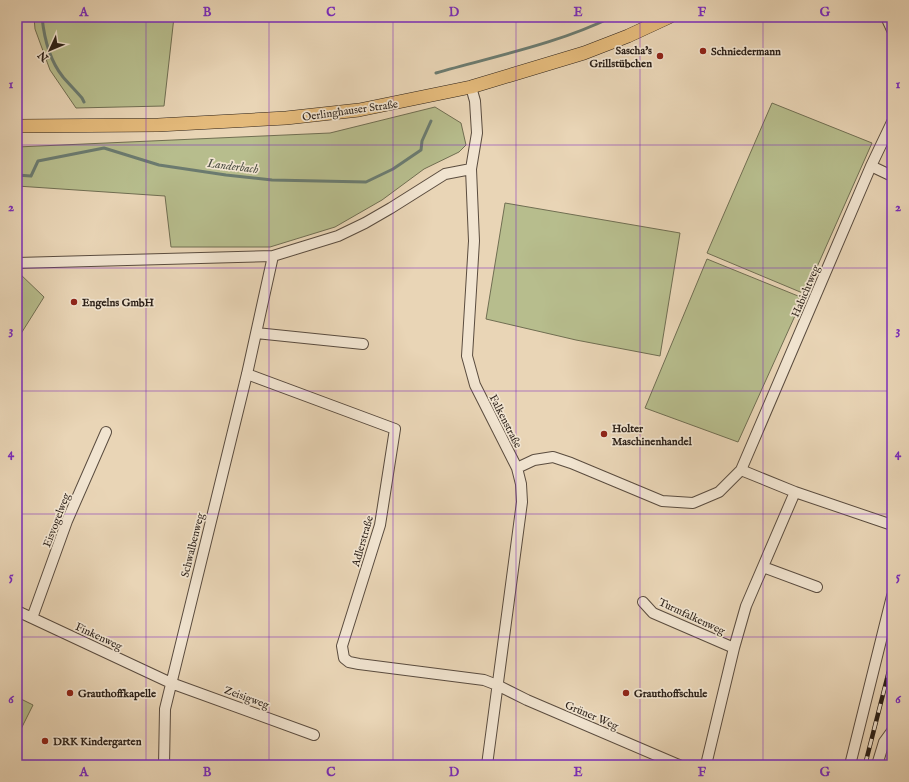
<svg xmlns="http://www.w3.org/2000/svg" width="909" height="782" font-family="'IM FELL English',serif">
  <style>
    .green { fill: #b7bd8d; stroke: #706e52 }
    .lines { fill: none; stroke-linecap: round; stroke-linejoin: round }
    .stream { stroke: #6b7b70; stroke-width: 3 }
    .minor-casing { stroke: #5a4c3f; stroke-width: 12 }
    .major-casing { stroke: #2a1f17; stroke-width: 14 }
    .minor { stroke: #f1e4d0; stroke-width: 10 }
    .major { stroke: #e4ba7b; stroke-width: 13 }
    .rail-casing { stroke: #2a1f17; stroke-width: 4.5 }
    .rail { stroke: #f1e4d0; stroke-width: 3; stroke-dasharray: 9; stroke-linecap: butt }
    .grid { fill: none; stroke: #7b2cbf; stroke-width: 1; stroke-opacity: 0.55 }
    .poi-dot { fill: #8f2418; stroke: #f1e4d0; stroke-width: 1.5 }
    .labels { text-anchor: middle; stroke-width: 3.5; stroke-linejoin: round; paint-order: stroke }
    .poi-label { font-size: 11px; font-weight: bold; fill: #2a1f17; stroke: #f1e4d0; text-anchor: start }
    .street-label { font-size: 11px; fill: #2a1f17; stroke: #f1e4d0 }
    .water-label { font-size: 12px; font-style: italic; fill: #4b4d43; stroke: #f1e4d0 }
    .neatline { fill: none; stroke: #7b2cbf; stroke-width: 1.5 }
    .grid-label { font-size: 13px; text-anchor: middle; font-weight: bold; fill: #7b2cbf }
  </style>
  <rect width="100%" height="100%" fill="#e9d5b6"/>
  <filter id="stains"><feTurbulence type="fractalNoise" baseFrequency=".005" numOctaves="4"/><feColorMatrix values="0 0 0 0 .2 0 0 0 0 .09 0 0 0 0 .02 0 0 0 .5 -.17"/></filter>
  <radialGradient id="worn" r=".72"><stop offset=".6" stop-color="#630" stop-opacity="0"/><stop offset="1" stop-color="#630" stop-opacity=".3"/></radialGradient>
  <path class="green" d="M34 17H174L164 106 76 108 50 70 35 29Z
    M772 103 872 143 805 294 707 253Z
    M435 107 461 123 466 145 459 152 424 169 382 200 335 227 270 247H171L165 196 17 186V147L330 133Z
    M505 203 680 233 660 356 576 340 486 319Z
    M707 259 803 298 738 442 645 408Z
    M18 272 44 297 17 340V273Z
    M17 697 33 705 17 737Z"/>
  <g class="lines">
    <path class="stream" d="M42 17C44 37 50 61 63 77 69 84 76 91 82 98L84 102
      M436 73C495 56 557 44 612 17
      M17 175 31 176 38 161 104 148 159 165 226 175 272 180 366 182 393 169 421 150 422 141 431 121"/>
    <g class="minor-casing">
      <path id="minor" d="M886 17 892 30
        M471 87 475 101 477 133 471 169 474 241 467 356 475 385 517 468 521 484 522 502 487 765
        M871 166 892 176
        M17 263 273 256 338 236 365 223 391 208 445 174 471 169
        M256 333 363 344
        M247 374 395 429 380 525 342 646 344 658 349 662 359 664 484 680 497 685 527 700 679 765
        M517 468 534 460 553 457 571 463 662 501 693 503 719 492 741 470 871 166 892 122
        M741 470 795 492 892 525
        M763 567 817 587
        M643 602 653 613 734 648
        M17 611 171 683 314 735
        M32 618 67 521 106 432
        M164 765 165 709 247 374 273 256
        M706 765 734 648 746 606 795 492
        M850 765 892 596
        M877 765 884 742 892 731"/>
    </g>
    <g class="major-casing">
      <path id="major" d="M17 126 158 125 286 118 359 110 471 87 584 53 628 36 669 17"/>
    </g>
    <use href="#minor" class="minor"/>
    <use href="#major" class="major"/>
    <g class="rail-casing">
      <path id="rail" d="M865 765 892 659"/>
    </g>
    <use href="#rail" class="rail"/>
  </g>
  <path class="grid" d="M146 17V765M269 17V765M393 17V765M516 17V765M640 17V765M763 17V765M17 145H892M17 268H892M17 391H892M17 514H892M17 637H892"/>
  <g class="poi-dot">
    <circle cx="703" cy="51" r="4"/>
    <circle cx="660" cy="56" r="4"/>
    <circle cx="74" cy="302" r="4"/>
    <circle cx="604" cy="434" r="4"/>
    <circle cx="70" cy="693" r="4"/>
    <circle cx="626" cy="693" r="4"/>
    <circle cx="45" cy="741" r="4"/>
  </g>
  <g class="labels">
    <g class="poi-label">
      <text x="652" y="54" text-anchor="end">Sascha's<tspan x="652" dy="13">Grillstübchen</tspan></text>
      <text x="711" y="55">Schniedermann</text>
      <text x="82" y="306">Engelns GmbH</text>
      <text x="612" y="432">Holter<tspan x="612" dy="13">Maschinenhandel</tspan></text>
      <text x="78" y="697">Grauthoffkapelle</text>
      <text x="634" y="697">Grauthoffschule</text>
      <text x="53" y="745">DRK Kindergarten</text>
    </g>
    <g class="street-label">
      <text transform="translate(350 110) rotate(-8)" y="4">Oerlinghauser Straße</text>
      <text transform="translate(805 291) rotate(-67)" y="4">Habichtweg</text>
      <text transform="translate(506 421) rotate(63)" y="4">Falkenstraße</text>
      <text transform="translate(56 520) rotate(-69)" y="4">Eisvogelweg</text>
      <text transform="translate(362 541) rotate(-74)" y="4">Adlerstraße</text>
      <text transform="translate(192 545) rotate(-76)" y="4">Schwalbenweg</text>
      <text transform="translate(692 616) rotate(25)" y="4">Turmfalkenweg</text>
      <text transform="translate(99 636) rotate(25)" y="4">Finkenweg</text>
      <text transform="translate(247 697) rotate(20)" y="4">Zeisigweg</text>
      <text transform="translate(592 715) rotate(23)" y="4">Grüner Weg</text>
    </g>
    <g class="water-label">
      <text transform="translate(233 166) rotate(7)" y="4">Landerbach</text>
    </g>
  </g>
  <rect width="909" height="782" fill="none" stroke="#e9d5b6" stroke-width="44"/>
  <g transform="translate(50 50) rotate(226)" stroke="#f1e4d0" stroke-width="3" paint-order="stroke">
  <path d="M0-3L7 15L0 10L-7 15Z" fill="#2a1f17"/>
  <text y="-6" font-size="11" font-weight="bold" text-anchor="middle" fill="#2a1f17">N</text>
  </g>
  <rect x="22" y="22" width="865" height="738" class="neatline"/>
  <g class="grid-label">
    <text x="84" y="16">A</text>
    <text x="207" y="16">B</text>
    <text x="331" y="16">C</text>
    <text x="454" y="16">D</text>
    <text x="578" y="16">E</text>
    <text x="702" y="16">F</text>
    <text x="825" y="16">G</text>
    <text x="11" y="88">1</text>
    <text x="898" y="88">1</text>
    <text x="11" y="211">2</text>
    <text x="898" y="211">2</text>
    <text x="11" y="334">3</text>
    <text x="898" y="334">3</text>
    <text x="11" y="457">4</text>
    <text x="898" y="457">4</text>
    <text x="11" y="580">5</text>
    <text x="898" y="580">5</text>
    <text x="11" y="703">6</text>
    <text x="898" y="703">6</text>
    <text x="84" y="776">A</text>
    <text x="207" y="776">B</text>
    <text x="331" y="776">C</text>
    <text x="454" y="776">D</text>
    <text x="578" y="776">E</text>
    <text x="702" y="776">F</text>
    <text x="825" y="776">G</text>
  </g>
  <rect width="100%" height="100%" filter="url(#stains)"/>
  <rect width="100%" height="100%" fill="url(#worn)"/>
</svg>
